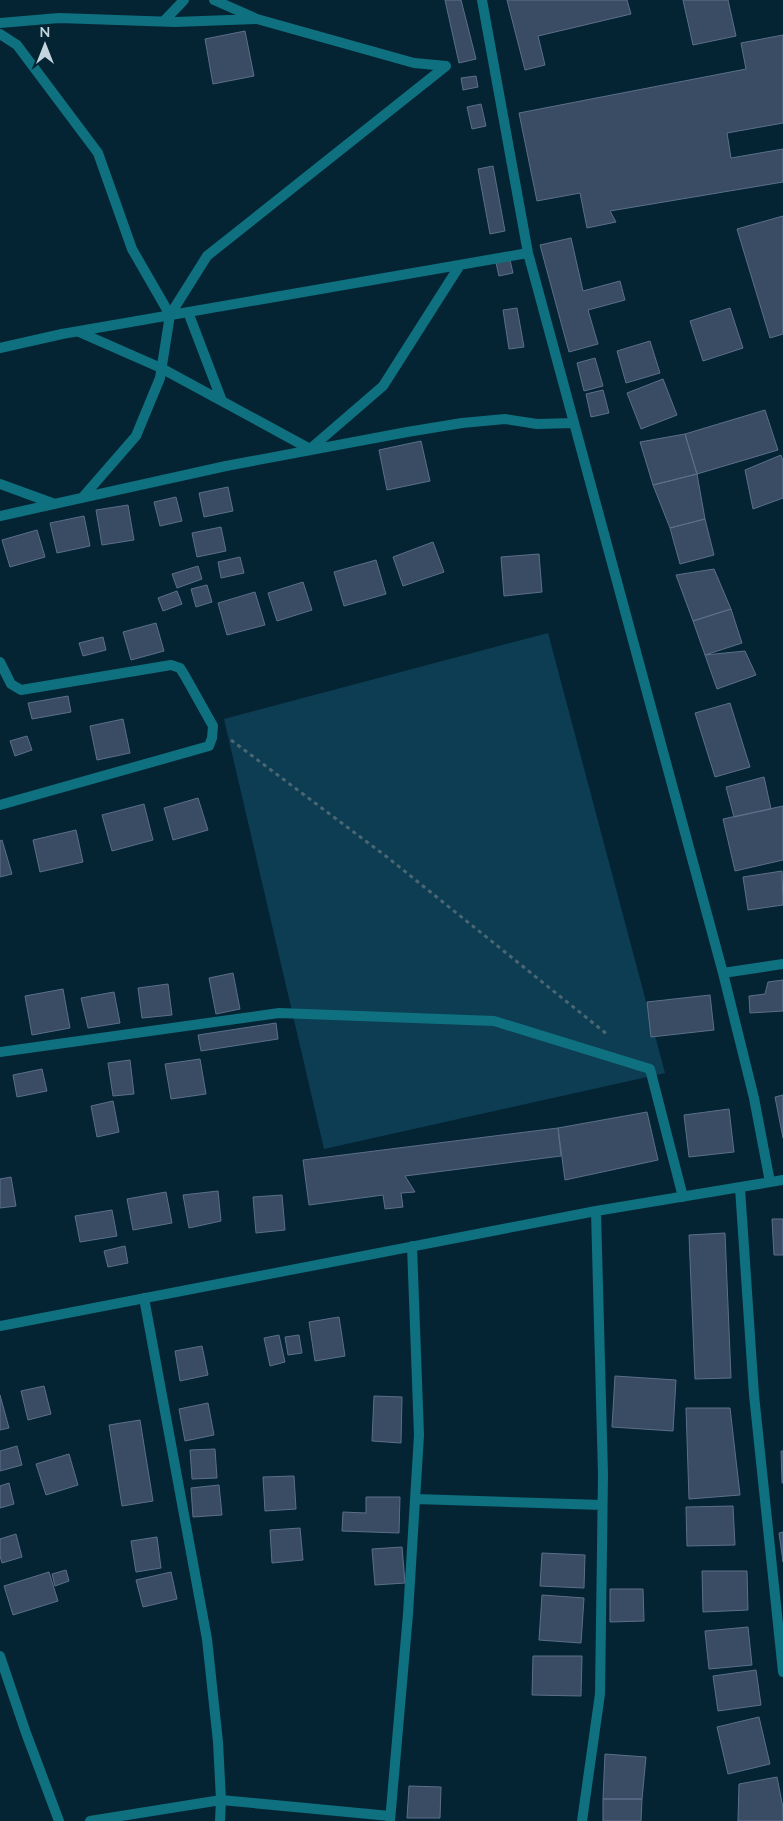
<svg xmlns="http://www.w3.org/2000/svg" width="783" height="1821" font-family="Lato,sans-serif">
  <style>
    .green { fill: #0d3d53 }
    .building { fill: #3a4c64; stroke: #5c6f89 }
    .lines { fill: none; stroke-linecap: round; stroke-linejoin: round }
    .path { stroke: #4b6673; stroke-width: 3; stroke-dasharray: 4 4; stroke-linecap: butt }
    .minor { stroke: #0f707f; stroke-width: 10 }
  </style>
  <rect width="100%" height="100%" fill="#042433"/>
  <path class="green" d="M548 633 665 1073 324 1149 224 719Z"/>
  <path class="building" d="M445 0H461L476 59 459 63Z
    M507 0H627L631 14 538 36 545 65 525 70Z
    M683 0H728L736 36 693 45Z
    M245 31 254 76 213 84 205 39Z
    M783 35V123L727 133 731 158 783 149V182L610 211 616 222 587 228 580 193 537 201 519 113 746 69 741 43Z
    M476 76 478 87 463 90 461 78Z
    M481 104 486 126 472 129 467 107Z
    M493 166 505 231 490 234 478 169Z
    M783 216V334L770 338 737 229Z
    M571 238 583 291 620 281 625 300 588 310 598 344 569 352 540 245Z
    M510 260 513 273 499 276 496 263Z
    M517 308 524 347 509 349 503 310Z
    M730 308 743 348 703 361 690 321Z
    M650 341 660 373 626 383 617 351Z
    M595 358 603 386 584 391 577 363Z
    M663 379 677 415 641 429 627 393Z
    M603 390 609 413 591 417 586 394Z
    M765 410 778 450 697 474 685 434Z
    M685 434 697 474 653 485 640 442Z
    M421 441 430 481 387 490 379 450Z
    M781 455 783 461V498L753 509 745 470Z
    M697 474 705 519 670 528 653 485Z
    M228 487 233 511 204 517 199 493Z
    M176 497 182 521 160 526 154 502Z
    M128 505 134 540 102 545 96 510Z
    M84 516 90 546 57 553 50 523Z
    M705 519 714 555 680 564 670 528Z
    M221 527 226 551 197 557 192 533Z
    M37 530 45 557 10 567 2 540Z
    M433 542 444 572 403 586 393 557Z
    M539 554 542 592 504 596 501 557Z
    M240 557 244 573 221 578 218 562Z
    M376 560 386 594 344 606 334 572Z
    M198 566 202 579 177 588 172 574Z
    M714 569 731 609 693 621 676 575Z
    M303 582 312 610 277 621 268 593Z
    M207 585 212 602 196 607 191 589Z
    M177 591 182 604 163 611 158 598Z
    M255 592 265 625 227 635 218 603Z
    M731 609 742 643 705 655 693 621Z
    M156 623 164 651 131 660 123 632Z
    M103 637 106 650 83 656 79 643Z
    M745 651 756 675 717 689 705 655Z
    M68 696 71 712 32 719 28 703Z
    M730 703 750 767 715 777 695 713Z
    M123 719 130 753 97 760 90 726Z
    M27 736 32 750 15 756 10 741Z
    M764 777 771 809 734 817 726 787Z
    M198 798 208 830 173 840 164 808Z
    M144 804 153 840 112 851 102 815Z
    M783 806V860L735 871 723 819Z
    M76 830 83 862 40 872 33 840Z
    M2 840 12 874 0 877V841Z
    M782 871 783 905 748 910 743 877Z
    M233 973 240 1009 216 1014 209 978Z
    M783 980V1011L750 1013 749 996 765 994 768 982Z
    M168 984 172 1015 142 1018 138 988Z
    M63 989 70 1028 32 1035 25 996Z
    M114 992 120 1023 88 1028 81 998Z
    M710 995 714 1030 651 1037 647 1002Z
    M276 1023 278 1039 201 1051 198 1035Z
    M200 1059 206 1094 171 1099 165 1064Z
    M130 1060 134 1094 113 1096 108 1063Z
    M42 1069 47 1091 17 1097 13 1075Z
    M783 1095V1138L775 1097Z
    M113 1101 119 1132 97 1137 91 1106Z
    M729 1109 734 1152 689 1157 684 1115Z
    M647 1112 658 1160 565 1180 558 1128Z
    M558 1128 561 1156 405 1176 415 1192 401 1193 403 1207 385 1209 383 1195 309 1205 303 1160Z
    M11 1177 16 1206 0 1208V1179Z
    M218 1191 221 1221 189 1228 183 1195Z
    M166 1192 172 1223 133 1230 127 1199Z
    M282 1195 285 1230 256 1233 253 1197Z
    M112 1210 117 1236 80 1242 75 1216Z
    M772 1219H783V1255H774Z
    M725 1233 731 1378 695 1379 689 1235Z
    M125 1246 128 1263 108 1267 104 1251Z
    M339 1317 345 1356 315 1361 309 1322Z
    M279 1335 285 1362 270 1366 264 1338Z
    M299 1335 302 1353 288 1355 285 1337Z
    M202 1346 208 1375 180 1381 175 1351Z
    M615 1376 676 1380 673 1431 612 1427Z
    M44 1386 51 1414 28 1420 21 1391Z
    M0 1395 9 1428 0 1430Z
    M374 1396 402 1397 401 1443 372 1441Z
    M208 1403 214 1435 185 1441 179 1409Z
    M686 1408H730L740 1495 689 1499Z
    M140 1420 153 1501 122 1506 109 1425Z
    M17 1446 22 1465 0 1471V1451Z
    M215 1449 217 1478 192 1479 190 1450Z
    M781 1451H783V1483H782Z
    M69 1454 78 1485 46 1495 36 1464Z
    M294 1476 296 1509 265 1511 263 1477Z
    M9 1483 14 1504 0 1508V1486Z
    M219 1485 222 1515 193 1517 191 1488Z
    M366 1497H400L399 1533 342 1531 343 1512 366 1513Z
    M733 1506 735 1545 687 1546 686 1507Z
    M300 1528 303 1560 272 1563 270 1530Z
    M783 1532V1562L779 1533Z
    M16 1534 22 1557 2 1563 0 1556V1539Z
    M157 1537 161 1568 136 1572 131 1541Z
    M402 1547 405 1583 375 1585 372 1549Z
    M542 1553 585 1555 584 1588 540 1586Z
    M66 1570 69 1581 55 1586 52 1574Z
    M702 1571H747L748 1610 703 1612Z
    M49 1572 58 1601 13 1615 4 1586Z
    M171 1572 177 1599 143 1607 136 1580Z
    M610 1589H643L644 1621 610 1622Z
    M542 1595 584 1598 581 1643 539 1640Z
    M748 1627 752 1665 709 1669 705 1631Z
    M533 1656H582L581 1696 532 1695Z
    M756 1670 761 1705 718 1711 713 1676Z
    M759 1717 770 1764 728 1774 717 1727Z
    M605 1754 646 1757 642 1799H603Z
    M777 1777 783 1808V1821H738L739 1784Z
    M409 1786 441 1787 440 1818H407Z
    M603 1799H642L641 1821H603Z"/>
  <g class="lines">
    <path class="path" d="M231 740 387 857 608 1035"/>
    <path class="minor" d="M214 0 257 19 414 63 446 66
      M482 0 528 253 723 973 754 1098 770 1182
      M164 21 184 0
      M0 23 59 18 175 22 257 19
      M0 34 17 45 98 153 132 249 170 315
      M188 312 222 401
      M79 332 161 368 310 449 383 386 460 265
      M0 348 62 334 528 253
      M0 484 55 504
      M82 498 136 436 160 378 170 315 207 256 446 66
      M0 516 226 466 407 432 462 423 505 419 537 424 574 423
      M0 662 11 684 21 690 171 665 180 668 185 676 213 726 212 738 209 746 0 805
      M723 973 783 964
      M0 1052 279 1013 494 1021 650 1069 683 1197
      M740 1188 754 1395 783 1672
      M144 1298 207 1639 218 1742 221 1800 220 1821
      M0 1326 596 1211 783 1180
      M415 1499 602 1505
      M0 1656 26 1733 59 1821
      M90 1821 221 1800 390 1816
      M390 1821 408 1614 419 1435 412 1246
      M582 1821 600 1694 603 1475 596 1211"/>
  </g>
  <g transform="translate(45 45)" stroke="#042433" stroke-width="4" paint-order="stroke">
  <path d="M0-4L9 19L0 12L-9 19Z" fill="#c4d5df"/>
  <text y="-8" font-size="14" font-weight="bold" text-anchor="middle" fill="#c4d5df">N</text>
  </g>
</svg>
